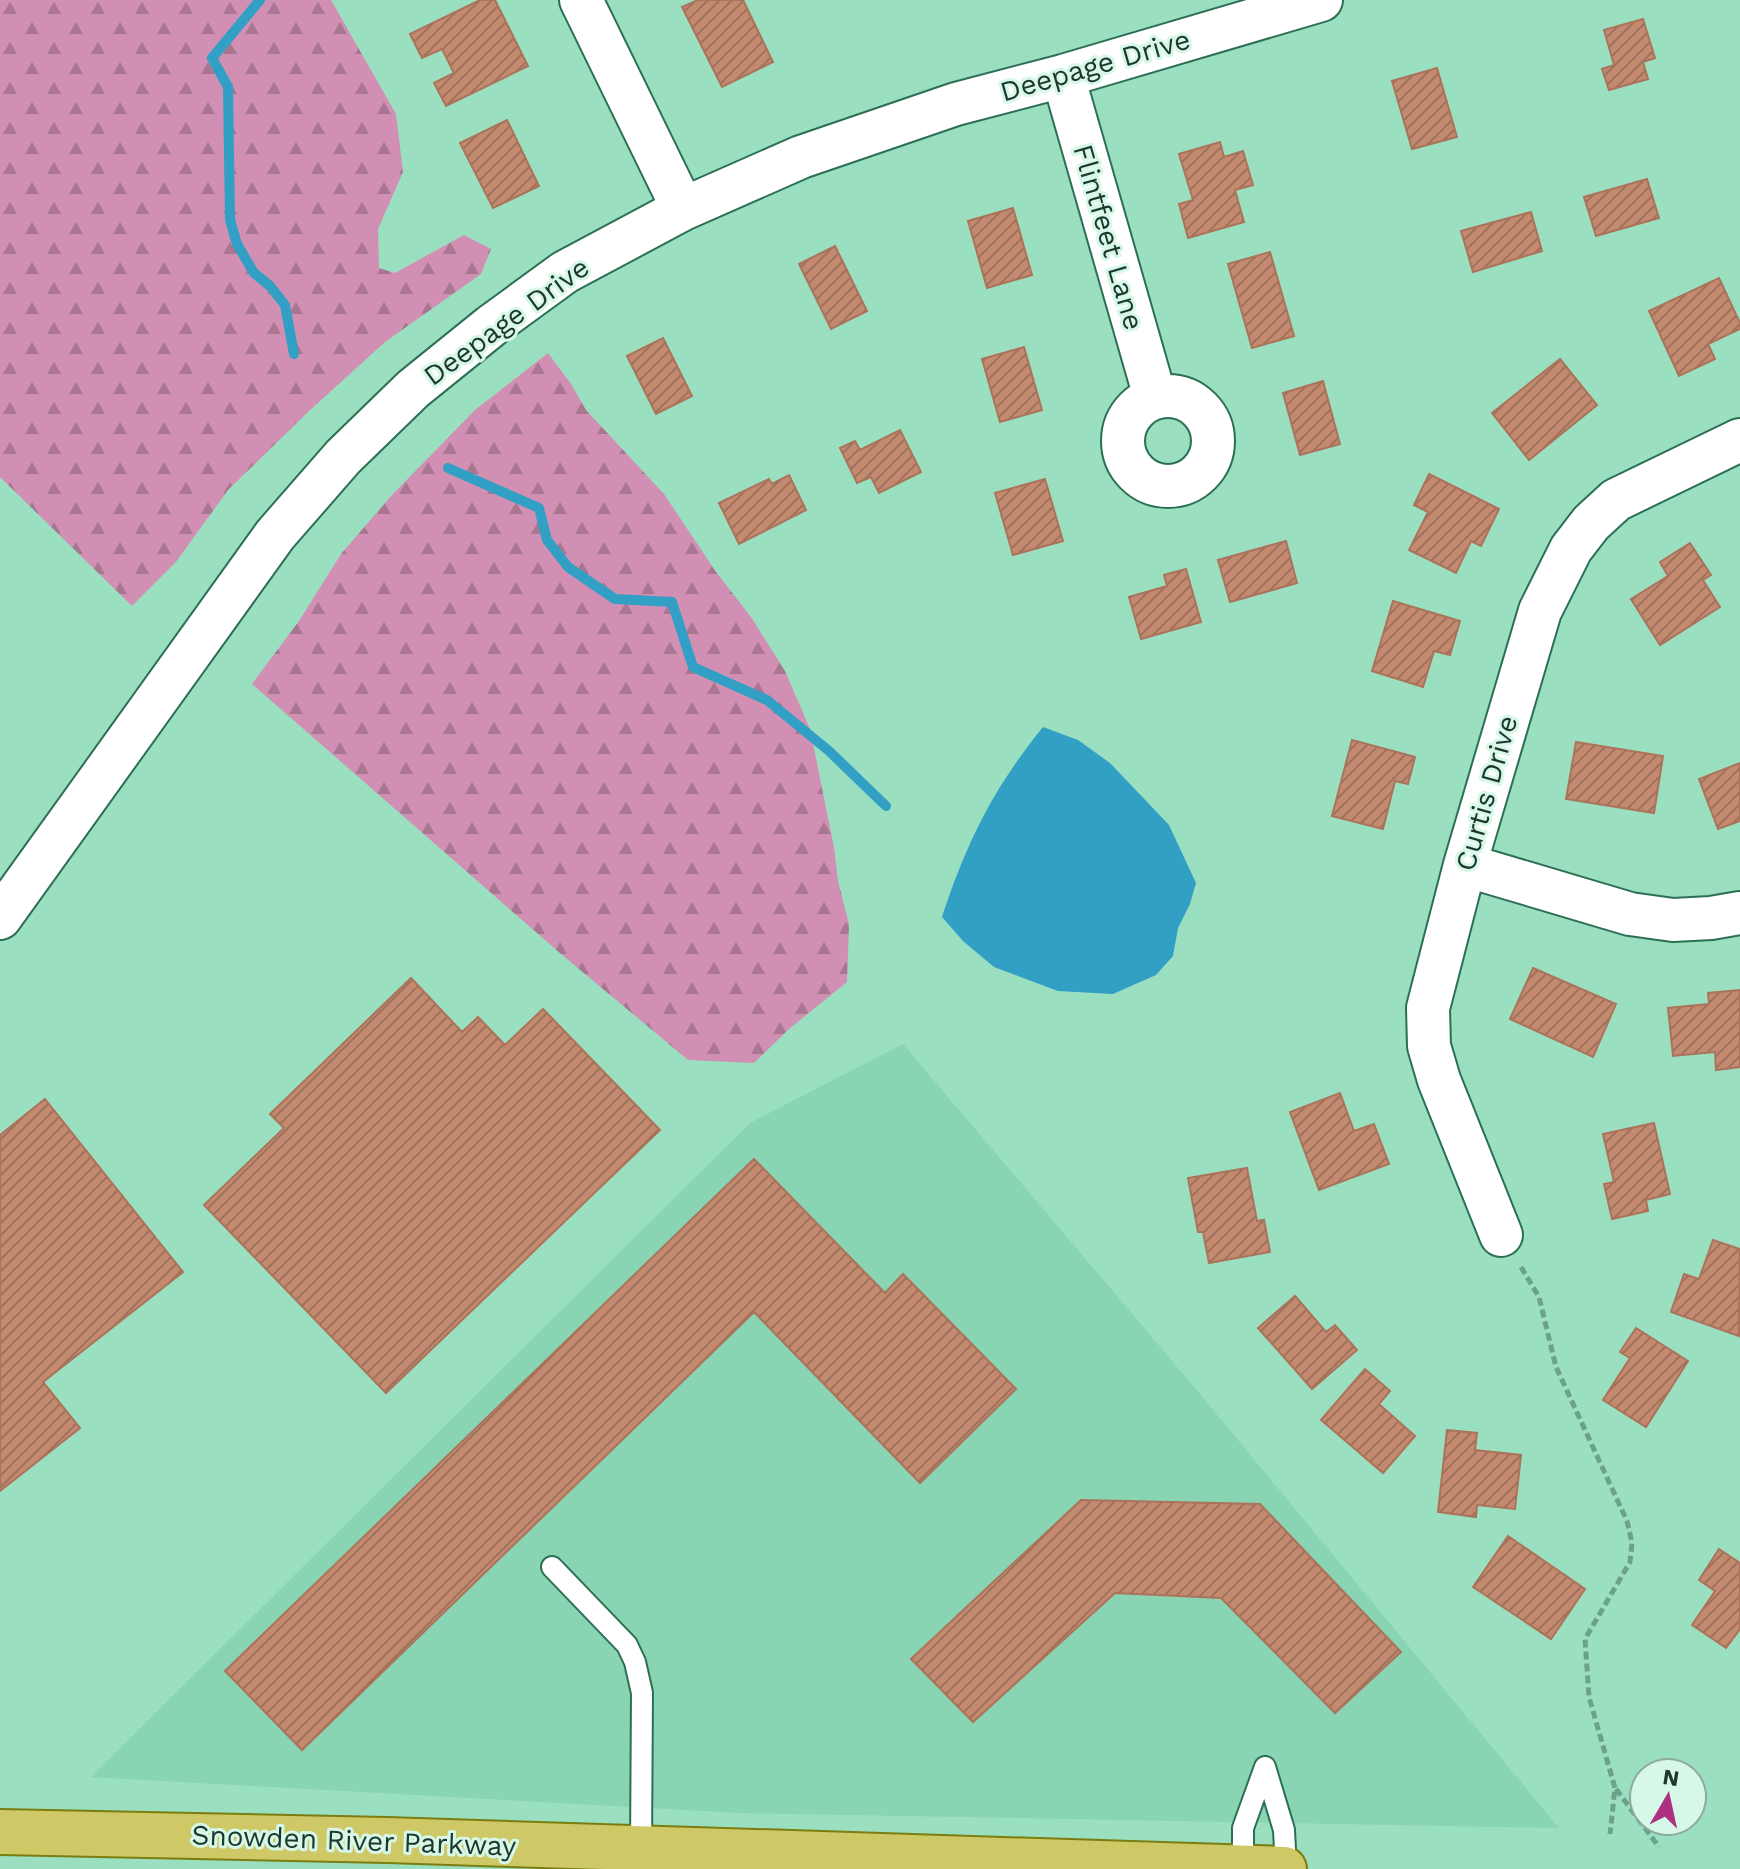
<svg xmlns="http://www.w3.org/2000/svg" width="1740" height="1869" font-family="'Work Sans',sans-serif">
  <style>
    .built { fill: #88d4b3 }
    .forest { fill: url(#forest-firs) }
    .water { fill: #329fc5 }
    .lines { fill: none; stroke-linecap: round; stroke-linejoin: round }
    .stream { stroke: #329fc5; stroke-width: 10 }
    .building { fill: url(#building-hatch); stroke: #ab735a; stroke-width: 2 }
    .lane-casing { stroke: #2c6f55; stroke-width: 24 }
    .street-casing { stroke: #2c6f55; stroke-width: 46 }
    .primary-casing { stroke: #7a7e10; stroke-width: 48 }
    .path { stroke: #6ca18a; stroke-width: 5; stroke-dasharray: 8 4; stroke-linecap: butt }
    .lane { stroke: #fff; stroke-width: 20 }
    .street { stroke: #fff; stroke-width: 42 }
    .primary { stroke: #cec867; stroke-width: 44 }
    .labels { text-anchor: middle; stroke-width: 6; stroke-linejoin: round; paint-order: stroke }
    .street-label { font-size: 28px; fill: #1c382c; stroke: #d7f8e8 }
  </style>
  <defs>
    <pattern id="forest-firs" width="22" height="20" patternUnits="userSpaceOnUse" patternTransform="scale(2)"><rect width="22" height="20" fill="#d18fb3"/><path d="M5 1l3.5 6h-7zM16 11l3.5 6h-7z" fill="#a97692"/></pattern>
    <pattern id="building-hatch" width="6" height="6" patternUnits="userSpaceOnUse" patternTransform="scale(2)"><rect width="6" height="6" fill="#c48a70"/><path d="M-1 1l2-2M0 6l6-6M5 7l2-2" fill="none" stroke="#9e725c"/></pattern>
  </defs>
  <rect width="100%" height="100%" fill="#9bdfc1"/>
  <path class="built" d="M903 1044 1190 1382 1559 1828 740 1813 91 1777 750 1123Z"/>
  <path class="forest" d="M0 0H331L396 114 403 172 378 229 379 268 395 273 464 235 491 249 481 274 385 342 309 411 228 490 176 562 132 606 0 477Z
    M548 353 571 384 586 410 664 494 716 572 751 617 785 671 810 729 834 847 838 881 849 924 847 982 789 1029 754 1063 688 1060 561 954 252 684 299 621 341 554 392 495 475 410Z"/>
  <path class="water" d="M1043 727 1078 740 1110 763 1169 825 1196 883 1190 904 1178 928 1173 956 1156 975 1113 994 1058 991 994 967 963 941 942 917C967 841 993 789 1043 727Z"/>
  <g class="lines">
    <path class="stream" d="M260 0 212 58 228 87 230 220 237 244 254 273 270 286 285 305 294 354
      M448 468 539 508 547 540 568 567 615 599 672 602 693 667 767 700 829 751 886 806"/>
  </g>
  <path class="building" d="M480 0H495L528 66 446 106 434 83 454 73 442 49 422 58 410 34Z
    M698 0H743L773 62 722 87 682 7Z
    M1643 19 1655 58 1643 62 1648 79 1609 90 1602 69 1614 65 1604 30Z
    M1437 68 1457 137 1412 149 1392 81Z
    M507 120 539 186 493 208 460 143Z
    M1220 142 1224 157 1243 151 1253 185 1235 190 1244 222 1188 238 1179 204 1193 200 1179 154Z
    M1647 179 1659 218 1596 236 1584 197Z
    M1013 208 1032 275 987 288 968 221Z
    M1531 212 1542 251 1473 272 1461 231Z
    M835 246 867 311 831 329 799 264Z
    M1270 252 1294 336 1252 348 1228 264Z
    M1719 278 1740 323V329L1708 344 1715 359 1679 376 1649 311Z
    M663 338 692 396 656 414 627 356Z
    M1024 347 1042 410 1000 422 982 359Z
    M1560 359 1597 405 1529 460 1492 413Z
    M1323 381 1340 444 1300 455 1283 393Z
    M900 430 921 472 879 493 871 477 857 483 840 448 855 441 860 450Z
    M1429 474 1499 509 1481 546 1471 541 1456 573 1409 550 1428 512 1414 505Z
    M789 475 806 510 739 544 719 503 769 479 772 484Z
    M1045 479 1063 541 1013 555 995 493Z
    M1286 541 1297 583 1230 602 1218 560Z
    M1690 543 1711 575 1703 580 1720 607 1660 645 1631 599 1668 576 1660 562Z
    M1186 569 1201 622 1141 639 1129 597 1167 586 1164 575Z
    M1393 601 1460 621 1450 655 1434 651 1423 687 1372 671Z
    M1352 740 1415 757 1408 784 1395 781 1383 829 1332 816Z
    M1576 742 1663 756 1654 813 1566 799Z
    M1740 763V821L1718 829 1699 779Z
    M1533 968 1616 1004 1593 1057 1510 1019Z
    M411 978 462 1032 478 1017 505 1045 543 1009 660 1130 386 1393 204 1205 284 1128 270 1114Z
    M1740 990V1067L1716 1070 1715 1052 1673 1056 1668 1008 1709 1004 1708 993Z
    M1340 1093 1354 1131 1374 1124 1389 1164 1319 1190 1290 1112Z
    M45 1099 183 1272 43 1382 80 1428 0 1491V1135Z
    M1654 1123 1670 1194 1646 1200 1648 1211 1612 1219 1604 1184 1614 1182 1603 1134Z
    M754 1159 885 1293 903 1274 1016 1389 920 1483 754 1312 302 1750 225 1671Z
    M1247 1168 1257 1221 1264 1220 1270 1252 1209 1263 1203 1232H1198L1188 1178Z
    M1713 1240 1740 1249 1739 1336 1671 1312 1684 1274 1699 1279Z
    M1295 1296 1326 1332 1335 1325 1357 1350 1312 1389 1258 1328Z
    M1636 1328 1688 1361 1646 1427 1603 1400 1630 1358 1620 1352Z
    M1365 1369 1390 1391 1379 1404 1415 1436 1383 1473 1321 1420Z
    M1447 1430 1477 1433 1475 1450 1521 1455 1515 1509 1477 1505 1476 1517 1438 1512Z
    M1081 1500 1260 1504 1401 1652 1335 1713 1221 1598 1115 1593 973 1722 911 1659Z
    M1508 1536 1585 1589 1551 1639 1473 1587Z
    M1719 1549 1740 1563V1629L1726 1648 1692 1625 1715 1591 1699 1580Z"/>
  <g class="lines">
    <g class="lane-casing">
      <path id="lane" d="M552 1567 627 1645 635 1662 642 1693 641 1849
        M1265 1767 1284 1830 1286 1869
        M1243 1866V1828L1265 1767"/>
    </g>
    <g class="street-casing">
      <path id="street" d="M581 0 683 209
        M1063 76 1155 397
        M1123 441a45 45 0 1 1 90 0a45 45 0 1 1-90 0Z
        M1465 865 1630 914 1673 920 1711 918 1740 913
        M0 918 275 535 343 457 413 389 491 326 565 272 683 209 801 157 956 104 1063 76 1321 0
        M1501 1235 1439 1080 1429 1046 1428 1008 1465 865 1540 611 1571 549 1591 523 1616 500 1740 440"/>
    </g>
    <g class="primary-casing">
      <path id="primary" d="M0 1832 387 1840 1284 1869"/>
    </g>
    <path class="path" d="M1521 1267 1539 1297 1556 1367 1627 1521 1632 1543 1630 1562 1585 1639 1589 1697 1615 1788 1610 1834
      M1616 1789 1659 1847"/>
    <use href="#lane" class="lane"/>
    <use href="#street" class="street"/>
    <use href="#primary" class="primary"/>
  </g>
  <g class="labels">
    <g class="street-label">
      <text transform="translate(1095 65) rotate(-16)" y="10">Deepage Drive</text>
      <text transform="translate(1109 237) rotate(74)" y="10">Flintfeet Lane</text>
      <text transform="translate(506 321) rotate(-36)" y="10">Deepage Drive</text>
      <text transform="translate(1486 793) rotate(-74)" y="10">Curtis Drive</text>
      <text transform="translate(354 1840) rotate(2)" y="10">Snowden River Parkway</text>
    </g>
  </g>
  <g transform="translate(1668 1797) rotate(9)"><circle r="38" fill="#d7f8e8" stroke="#8cab9d" stroke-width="2"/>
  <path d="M0-6L14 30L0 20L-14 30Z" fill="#ad3081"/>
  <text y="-12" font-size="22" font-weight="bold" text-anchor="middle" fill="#1c382c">N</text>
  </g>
</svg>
